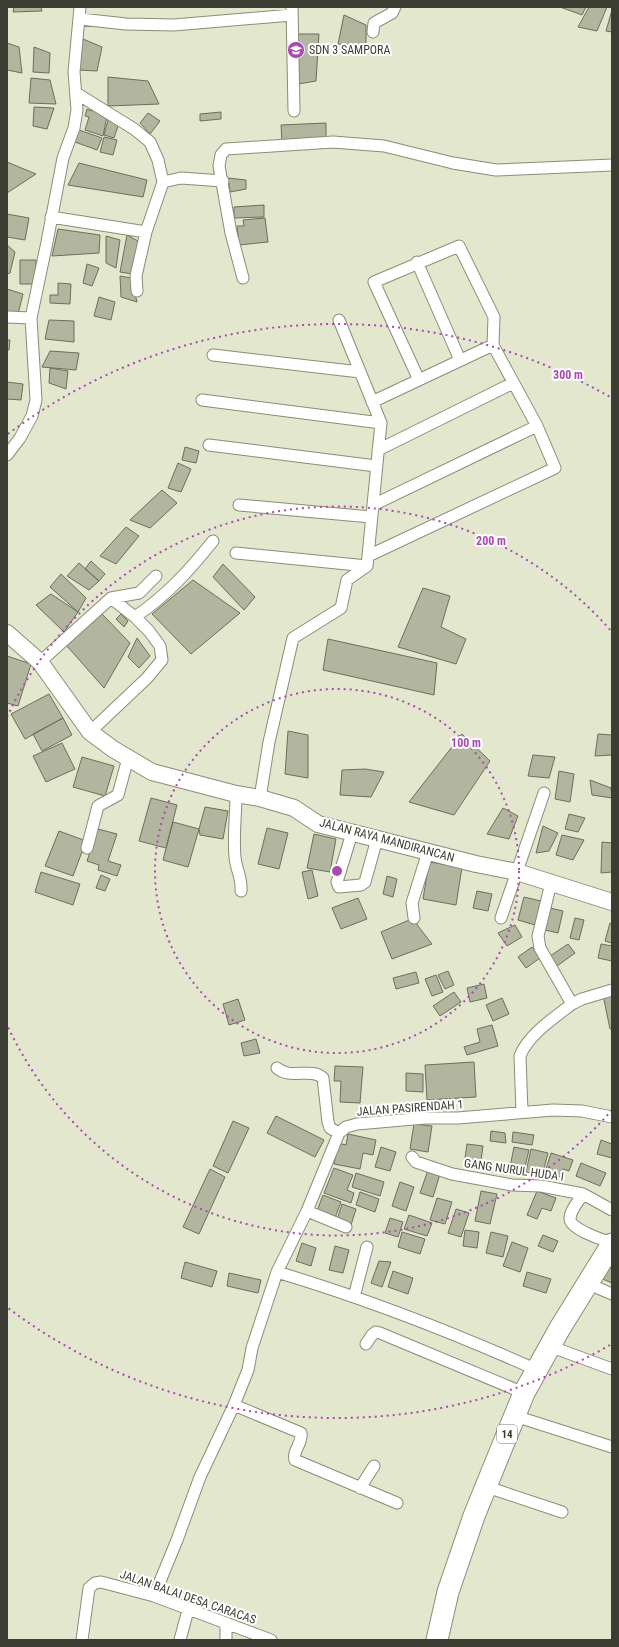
<svg xmlns="http://www.w3.org/2000/svg" width="619" height="1647" font-family="'Roboto Condensed',sans-serif">
  <style>
    .building { fill: #b2b69e; stroke: #6c6f59 }
    .lines { fill: none; stroke-linecap: round; stroke-linejoin: round }
    .street-casing { stroke: #8a8d76; stroke-width: 13 }
    .secondary-casing { stroke: #8a8d76; stroke-width: 18 }
    .highway-casing { stroke: #8a8d76; stroke-width: 23 }
    .street { stroke: #fff; stroke-width: 11 }
    .secondary { stroke: #fff; stroke-width: 16 }
    .highway { stroke: #fff; stroke-width: 21 }
    .ring { fill: none; stroke: #a949b1; stroke-width: 2; stroke-dasharray: 2 4 }
    .labels { text-anchor: middle; stroke-width: 4; stroke-linejoin: round; paint-order: stroke }
    .shield { fill: #fff; stroke: #767770; stroke-width: 1 }
    .shield-label { font-size: 11px; font-weight: bold; fill: #3b3d33 }
    .poi-label { font-size: 12px; fill: #3b3d33; stroke: #fff; text-anchor: start }
    .street-label { font-size: 12px; fill: #3b3d33; stroke: #fff }
    .centre { fill: #a949b1; stroke: #fff; stroke-width: 2 }
    .ring-label { font-size: 12px; text-anchor: middle; font-weight: bold; fill: #a949b1; stroke: #fff; stroke-width: 4; stroke-linejoin: round; paint-order: stroke }
  </style>
  <rect width="100%" height="100%" fill="#e3e7ce"/>
  <path class="building" d="M14 7H41L42 11 13 12Z
    M560 7H586L582 15Z
    M589 7H607L597 31 578 27Z
    M612 10V32L606 31Z
    M344 15 366 25V46L338 44Z
    M297 34H319L316 81 298 84Z
    M83 39 102 47 97 71 79 70Z
    M7 43 19 47 22 73 7 70Z
    M34 47 50 53 49 73 33 72Z
    M108 77 148 81 159 104 108 106Z
    M31 78 50 80 56 104 29 103Z
    M34 107 54 108 47 129 33 126Z
    M93 107 107 116 103 136 85 130 89 117 85 116 87 109 92 111Z
    M221 112V119L200 121V114Z
    M148 113 160 121 150 134 140 123Z
    M108 120 119 123 114 138 104 135Z
    M326 123V141L282 143 281 125Z
    M79 130 102 138 97 150 75 142Z
    M104 137 117 140 113 155 100 152Z
    M7 162 36 174 7 193Z
    M79 163 147 180 143 197 68 185Z
    M228 178 246 180V189L230 192Z
    M264 205V217L234 218V207Z
    M7 214 29 218 25 240 7 237Z
    M265 218 268 242 239 245 237 226H244L243 220Z
    M58 229 100 235 99 253 52 256Z
    M127 235 138 241 132 274 120 272Z
    M106 236 120 240 116 268 106 263Z
    M7 245 15 252 10 273 7 274Z
    M20 260H36V272L43 284H20Z
    M87 264 99 268 92 286 83 283Z
    M120 276 131 278 137 302 121 297Z
    M58 283 71 284 70 304 50 303V295H58Z
    M7 289 23 294 18 314 7 313Z
    M99 297 115 302 111 320 94 316Z
    M49 320 74 321V342L45 339Z
    M7 340H10L9 350H7Z
    M50 351 79 353 76 370 42 367Z
    M50 368 68 371 66 389 49 383Z
    M7 382 23 384 21 400 7 399Z
    M185 447 199 451 196 463 182 460Z
    M178 463 191 469 181 492 168 488Z
    M162 490 177 503 150 528 130 520Z
    M126 527 139 536 116 564 100 556Z
    M91 561 105 574 99 581 85 569Z
    M79 563 99 581 89 590 67 576Z
    M223 564 255 597 244 610 213 577Z
    M61 574 86 598 78 612 50 587Z
    M193 580 240 613 191 654 152 614Z
    M423 588 450 596 441 627 466 639 456 664 398 647Z
    M51 594 78 612 64 632 36 605Z
    M102 614 130 643 104 688 66 645Z
    M121 614 128 621 124 627 116 619Z
    M137 638 150 656 139 668 128 657Z
    M328 639 437 663 434 695 323 670Z
    M7 656 31 664 18 706 7 703Z
    M49 694 63 718 25 739 11 714Z
    M63 718 72 735 42 751 33 734Z
    M288 731 308 735V778L285 774Z
    M462 734 490 761 454 815 409 802Z
    M598 734 612 735V755L595 756Z
    M62 743 75 769 46 782 33 756Z
    M533 755 555 757 549 778 528 776Z
    M82 757 114 766 105 796 73 787Z
    M365 769 384 772 371 797 340 795 342 770Z
    M559 771 574 774 570 802 555 799Z
    M590 780 611 788 612 798 592 795Z
    M151 798 177 805 166 848 139 841Z
    M205 807 228 811 223 839 200 835 199 829Z
    M503 808 518 816 509 839 487 834Z
    M569 814 585 818 578 832 565 829Z
    M173 822 199 829 188 867 163 860Z
    M543 826 558 833 549 851 536 853Z
    M267 828 288 833 279 869 258 864Z
    M98 829 117 834 108 861 121 865 117 876 98 870 99 865 87 861Z
    M59 831 86 841 73 876 45 866Z
    M314 834 336 839 330 872 307 868Z
    M562 835 584 840 573 860 556 855Z
    M602 842 612 843V872L601 873Z
    M429 862 462 867 456 905 423 899Z
    M312 870 318 896 308 899 302 872Z
    M41 872 80 884 73 905 35 892Z
    M101 875 110 879 105 891 96 888Z
    M387 876 397 879 393 897 383 894Z
    M477 891 492 894 488 911 473 908Z
    M524 897 541 901 535 925 518 920Z
    M358 898 367 919 341 929 332 908Z
    M550 908 563 911 558 933 545 930Z
    M414 918 418 926 432 944 392 959 381 932Z
    M575 918 584 920 579 940 570 938Z
    M610 923 612 924V943L605 941Z
    M515 925 522 937 507 946 498 933Z
    M568 944 575 953 557 966 550 956Z
    M601 944 612 946V961L598 958Z
    M532 947 540 958 526 968 518 957Z
    M448 971 454 985 445 989 438 975Z
    M416 972 419 983 396 989 393 978Z
    M436 975 443 992 432 996 425 979Z
    M484 984 487 998 470 1002 467 988Z
    M454 992 461 1002 440 1016 433 1006Z
    M612 993V1029H610L603 995Z
    M502 998 509 1014 493 1021 486 1005Z
    M238 999 245 1020 229 1025 223 1004Z
    M492 1025 498 1046 467 1055 464 1047 480 1042 477 1029Z
    M256 1039 260 1053 244 1056 241 1043Z
    M474 1062 476 1097 427 1100 425 1065Z
    M335 1066 363 1067 360 1103 340 1102 341 1081H334Z
    M406 1073 423 1074V1092L406 1091Z
    M276 1116 324 1140 315 1157 267 1133Z
    M233 1121 249 1128 228 1173 213 1166Z
    M414 1124 432 1126 428 1152 410 1149Z
    M491 1131 505 1133 506 1143 490 1141Z
    M513 1132 534 1135 532 1145 512 1142Z
    M348 1134 376 1140 373 1155 363 1153 360 1169 334 1164 338 1143 346 1145Z
    M601 1140 612 1144V1158L597 1154Z
    M467 1144 483 1146 480 1167 464 1165Z
    M381 1147 396 1152 390 1171 375 1167Z
    M514 1147 529 1150 523 1175 509 1172Z
    M531 1149 548 1153 542 1176 526 1172Z
    M551 1153 573 1160 569 1171 563 1169 560 1177 545 1172Z
    M581 1163 606 1173 600 1186 576 1176Z
    M334 1168 353 1175 347 1190 354 1193 351 1203 324 1193Z
    M210 1169 225 1177 199 1234 183 1227Z
    M428 1170 440 1174 433 1197 420 1193Z
    M356 1173 384 1182 380 1196 352 1187Z
    M400 1182 414 1187 406 1211 392 1206Z
    M481 1191 497 1194 490 1224 475 1221Z
    M537 1191 556 1198 551 1211 542 1208 537 1219 527 1215Z
    M360 1192 379 1199 375 1212 356 1205Z
    M323 1195 341 1202 335 1218 317 1211Z
    M437 1198 452 1202 445 1224 430 1220Z
    M342 1204 356 1209 351 1225 337 1220Z
    M456 1209 469 1213 461 1237 448 1233Z
    M409 1215 432 1223 427 1236 404 1229Z
    M390 1218 403 1222 398 1237 385 1233Z
    M465 1230 479 1232 477 1248 463 1246Z
    M402 1232 425 1239 420 1254 398 1247Z
    M491 1232 508 1236 503 1257 486 1253Z
    M543 1235 558 1241 553 1252 538 1246Z
    M512 1242 528 1248 520 1272 503 1266Z
    M302 1243 316 1248 311 1266 296 1261Z
    M335 1246 349 1250 343 1273 329 1270Z
    M379 1261 391 1262 382 1287 371 1283Z
    M185 1262 217 1271 212 1287 181 1278Z
    M605 1266 612 1269V1283L600 1278Z
    M393 1271 413 1278 408 1294 388 1287Z
    M527 1272 551 1279 546 1293 523 1286Z
    M229 1273 261 1280 258 1293 227 1286Z"/>
  <g class="lines">
    <g class="street-casing">
      <path id="street" d="M292 7 294 111
        M80 19 126 24 174 25 292 15
        M373 32 374 23 392 13 395 7
        M76 93 134 129 150 142 158 160 163 182 146 232 136 276 137 291
        M163 182 181 178 223 181
        M51 217 146 232
        M417 262 460 360
        M243 278 231 233 219 166 221 155 226 149 333 142 384 146 453 163 496 170 612 165
        M7 317 31 318
        M213 355 360 372
        M419 380 374 282 459 246 494 317 493 345
        M202 400 381 423
        M209 445 376 466
        M378 450 513 383
        M7 455 20 438 32 416 36 400 31 318 47 242 63 158 74 128 77 110 74 72 80 7
        M239 505 371 517
        M373 505 537 426
        M236 553 367 566
        M368 556 555 468 537 426 493 345 372 402
        M111 598 135 617C168 594 188 572 213 541
        M40 662 111 598 139 593 156 576
        M90 732 147 678 162 660 160 646 149 631 135 617
        M236 794C236 815 233 837 235 857 236 870 242 877 241 891
        M260 798 269 742 293 638 341 608 347 580 367 566 381 423 339 320
        M352 833 337 882 339 887 361 885 365 882 377 839
        M87 848 98 806 118 795 128 758
        M414 918 412 903 428 852
        M501 918 544 793
        M572 1004 582 999 612 990
        M277 1068C290 1080 311 1067 323 1078L328 1122 330 1128 339 1133
        M522 1112 520 1056C528 1035 555 1017 572 1004L540 948 538 936 551 883
        M412 1157 416 1162 452 1174 512 1185 541 1186 583 1194 612 1210
        M583 1194C579 1201 570 1210 570 1219 570 1229 603 1240 612 1243
        M307 1211 346 1227
        M277 1272C367 1299 452 1332 537 1370
        M586 1283 612 1294
        M354 1297 367 1247
        M366 1344 372 1335 376 1332 380 1333 524 1393
        M549 1346 612 1369
        M234 1405 301 1433C303 1443 292 1451 295 1460L397 1503
        M515 1416 612 1447
        M487 1487 562 1512
        M360 1488 374 1466
        M154 1596 177 1540 200 1477 234 1405 248 1370 252 1348 277 1272 307 1211 339 1133 346 1127 357 1124 425 1118H458L553 1110 582 1111 612 1117
        M82 1640 89 1588 95 1583 101 1582 154 1596 271 1640
        M180 1640 188 1610
        M226 1640V1623"/>
    </g>
    <g class="secondary-casing">
      <path id="secondary" d="M7 633 40 662 90 732 113 749 152 772 236 794 260 798 294 808 318 824 476 864 517 872 612 902"/>
    </g>
    <g class="highway-casing">
      <path id="highway" d="M437 1640 448 1592 474 1516 524 1393 560 1328 612 1244"/>
    </g>
    <use href="#street" class="street"/>
    <use href="#secondary" class="secondary"/>
    <use href="#highway" class="highway"/>
  </g>
  <g class="ring">
    <circle cx="337" cy="871" r="182"/>
    <path d="M612 1110A364 364 0 0 1 7 1025M7 717A364 364 0 0 1 612 632"/>
    <path d="M610 1345A547 547 0 0 1 8 1308M8 434A547 547 0 0 1 610 397"/>
  </g>
  <defs>
    <g id="school-disc" transform="scale(0.9)"><circle r="9.5" fill="#a949b1" stroke="#fff"/><path d="M0-5L7-2L0 1L-7-2ZM-4 1L0 2.5L4 1V4Q0 6-4 4Z" fill="#fff"/></g>
  </defs>
  <g fill-rule="evenodd">
    <use href="#school-disc" x="296" y="50"/>
  </g>
  <g class="labels">
    <rect class="shield" x="497" y="1425" width="20" height="18" rx="3"/>
    <g class="shield-label">
      <text x="507" y="1438">14</text>
    </g>
    <g class="poi-label">
      <text x="309" y="54">SDN 3 SAMPORA</text>
    </g>
    <g class="street-label">
      <text transform="translate(387 840) rotate(15)" y="4">JALAN RAYA MANDIRANCAN</text>
      <text transform="translate(410 1108) rotate(-4)" y="4">JALAN PASIRENDAH 1</text>
      <text transform="translate(514 1170) rotate(8)" y="4">GANG NURUL HUDA I</text>
      <text transform="translate(188 1597) rotate(19)" y="4">JALAN BALAI DESA CARACAS</text>
    </g>
  </g>
  <circle cx="337" cy="871" r="6" class="centre"/>
  <g class="ring-label">
    <text x="568" y="379">300 m</text>
    <text x="491" y="545">200 m</text>
    <text x="466" y="747">100 m</text>
  </g>
  <rect width="619" height="1647" fill="none" stroke="#3b3d33" stroke-width="16"/>
</svg>
